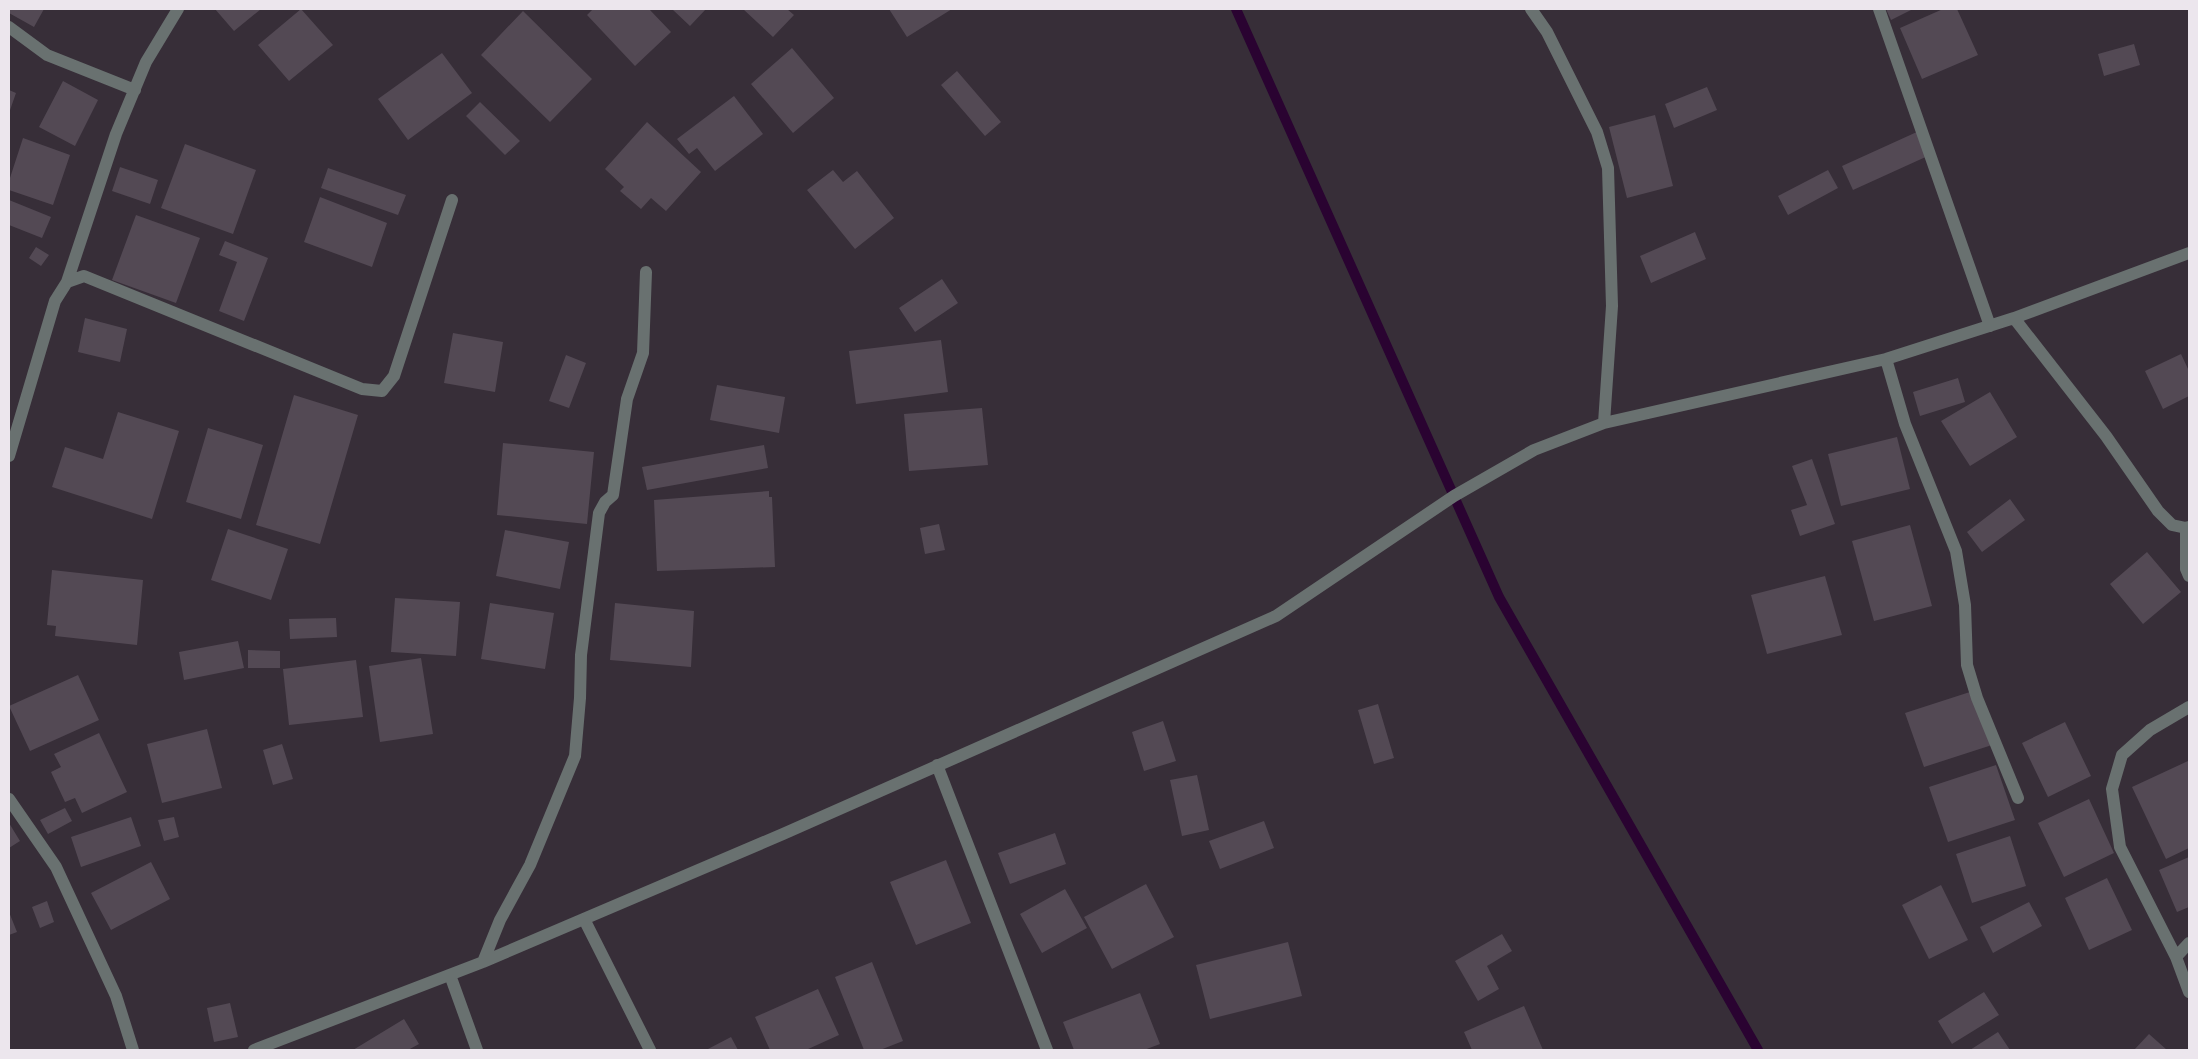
<svg xmlns="http://www.w3.org/2000/svg" width="2198" height="1059" font-family="'Fira Sans',sans-serif">
  <style>
    .lines { fill: none; stroke-linecap: round; stroke-linejoin: round }
    .stream { stroke: #2a0331; stroke-width: 10 }
    .building { fill: #534954 }
    .minor { stroke: #697170; stroke-width: 12 }
  </style>
  <rect width="100%" height="100%" fill="#372e38"/>
  <g class="lines">
    <path class="stream" d="M1236 9 1499 597 1758 1050"/>
  </g>
  <path class="building" d="M9 9H44L34 27 9 13Z
    M215 9H261L234 31Z
    M301 9 333 45 289 81 258 45Z
    M593 9H649L671 32 635 66 587 15Z
    M672 9H706L690 26Z
    M743 9H787L794 15 773 37Z
    M889 9H952L907 37Z
    M1886 9H1913L1891 20Z
    M1943 9H1957L1978 55 1922 79 1900 28Z
    M523 11 592 79 550 122 481 55Z
    M2134 44 2140 65 2104 76 2098 54Z
    M792 48 834 98 793 133 751 84Z
    M442 53 472 93 408 140 378 99Z
    M957 71 1001 122 985 136 941 85Z
    M63 81 98 100 75 146 39 127Z
    M1707 87 1717 110 1674 128 1665 104Z
    M9 90 16 93 9 113Z
    M734 96 763 134 715 171 697 148 689 154 677 139Z
    M480 102 520 141 505 155 466 116Z
    M1655 115 1673 186 1627 198 1609 127Z
    M647 122 701 172 666 211 651 198 641 209 620 191 624 187 605 169Z
    M1919 131 1930 155 1853 190 1842 166Z
    M23 138 70 155 53 205 9 190V181Z
    M185 144 256 170 233 234 161 208Z
    M120 167 158 180 150 204 112 191Z
    M328 168 406 195 398 215 321 188Z
    M833 170 843 182 857 171 894 218 855 249 807 190Z
    M1828 170 1838 188 1788 215 1778 196Z
    M320 197 387 223 372 267 304 242Z
    M9 200 51 217 42 238 9 225Z
    M136 215 200 238 176 303 112 280Z
    M1695 232 1706 259 1651 283 1640 256Z
    M225 241 268 258 244 321 219 311 237 262 219 255Z
    M36 247 49 255 41 266 29 258Z
    M942 279 958 303 915 332 899 308Z
    M85 318 127 329 120 362 78 352Z
    M453 333 503 342 495 392 444 383Z
    M941 340 948 392 856 404 849 351Z
    M2181 354 2189 371V396L2163 409 2145 371Z
    M566 355 586 363 569 408 549 401Z
    M1958 378 1965 402 1920 416 1913 392Z
    M717 385 785 397 779 433 710 420Z
    M1990 392 2017 437 1970 466 1941 421Z
    M294 395 358 415 320 544 256 525Z
    M982 408 988 465 909 471 904 414Z
    M118 412 179 431 152 519 52 487 65 447 103 459Z
    M208 428 263 445 241 519 186 502Z
    M1897 437 1910 489 1841 506 1828 454Z
    M503 443 594 452 587 524 497 515Z
    M764 445 768 468 647 490 642 467Z
    M1812 459 1835 524 1800 536 1791 510 1807 505 1792 466Z
    M769 491V497H772L775 567 657 571 654 500Z
    M2010 499 2025 520 1982 552 1967 532Z
    M939 524 945 550 925 554 920 528Z
    M1910 525 1932 606 1874 621 1852 541Z
    M228 529 288 549 271 600 211 580Z
    M505 530 569 542 560 589 496 576Z
    M2147 552 2181 592 2143 624 2110 584Z
    M52 570 143 580 137 645 55 636 56 626 47 625Z
    M1825 576 1842 635 1767 654 1751 595Z
    M395 598 460 602 456 656 391 652Z
    M490 603 554 613 545 669 481 659Z
    M615 603 694 611 691 667 610 660Z
    M336 618 337 637 290 639 289 619Z
    M238 641 244 668 184 680 179 652Z
    M248 650 280 651V668H248Z
    M421 658 433 734 380 742 369 666Z
    M356 660 363 717 289 725 283 669Z
    M78 675 99 720 30 751 9 706Z
    M1973 691 1992 745 1924 767 1905 713Z
    M1378 704 1394 758 1374 764 1358 710Z
    M1163 721 1176 761 1144 771 1132 732Z
    M2065 722 2091 776 2048 797 2022 743Z
    M207 729 222 788 162 803 147 744Z
    M99 733 127 792 82 813 75 798 65 802 51 772 61 767 54 754Z
    M282 744 293 779 273 785 263 750Z
    M2188 761 2189 848 2166 859 2132 787Z
    M1996 765 2015 820 1948 842 1929 787Z
    M1197 775 1209 830 1182 836 1170 780Z
    M2089 799 2114 853 2064 877 2038 823Z
    M65 808 72 821 48 834 40 820Z
    M131 817 141 846 81 867 71 837Z
    M174 817 179 837 164 841 158 820Z
    M1264 821 1274 848 1220 869 1209 841Z
    M9 823 20 841 9 848Z
    M1055 833 1066 864 1010 884 998 853Z
    M2010 836 2026 886 1972 903 1956 854Z
    M2189 857V907L2177 912 2159 870Z
    M946 860 971 923 916 945 890 882Z
    M151 862 170 899 111 930 91 893Z
    M2107 878 2132 930 2089 950 2065 898Z
    M1146 884 1174 937 1112 969 1084 917Z
    M1941 885 1968 940 1929 959 1902 905Z
    M1065 889 1087 928 1042 953 1020 914Z
    M47 901 54 922 40 928 32 907Z
    M2029 902 2042 926 1993 953 1980 927Z
    M9 912 17 932 9 935Z
    M1502 934 1512 951 1487 966 1499 989 1478 1001 1455 961Z
    M1288 942 1302 996 1210 1019 1196 965Z
    M872 962 903 1041 880 1050H864L835 977Z
    M818 989 839 1035 806 1050H770L755 1017Z
    M1984 992 1999 1015 1952 1044 1938 1021Z
    M1140 993 1160 1044 1144 1050H1074L1063 1022Z
    M230 1003 238 1037 214 1042 207 1008Z
    M1524 1006 1543 1050H1472L1464 1032Z
    M404 1019 419 1044 408 1050H353Z
    M1998 1032 2010 1050H1970Z
    M2149 1034 2167 1050H2134Z
    M731 1037 738 1050H706Z"/>
  <g class="lines">
    <path class="minor" d="M1531 9 1547 32 1597 132 1608 168 1612 306 1604 423
      M1879 9 1990 326
      M9 27 47 55 135 90
      M67 282 84 276 362 389 382 391 394 376 452 200
      M2014 318 2106 436 2158 511 2172 525 2186 528 2189 527
      M1886 359 1905 424 1956 551 1965 605 1967 665 1977 698 2018 798
      M9 456 55 301 67 282 116 134 146 62 178 9
      M2186 528V569L2189 576
      M2189 707 2150 730 2122 755 2112 789 2120 847 2176 957 2189 992
      M937 765 1047 1050
      M9 799 56 867 116 996 133 1050
      M584 919 650 1050
      M2176 957 2189 943
      M483 962 500 920 530 865 575 756 580 698 581 655 599 513 605 502 613 495 627 399 643 353 646 272
      M450 975 477 1050
      M254 1050 483 962 783 834 1276 616 1454 496 1534 450 1604 423 1886 359 2014 318 2189 253"/>
  </g>
  <rect width="2198" height="1059" fill="none" stroke="#ece6ed" stroke-width="20"/>
</svg>
